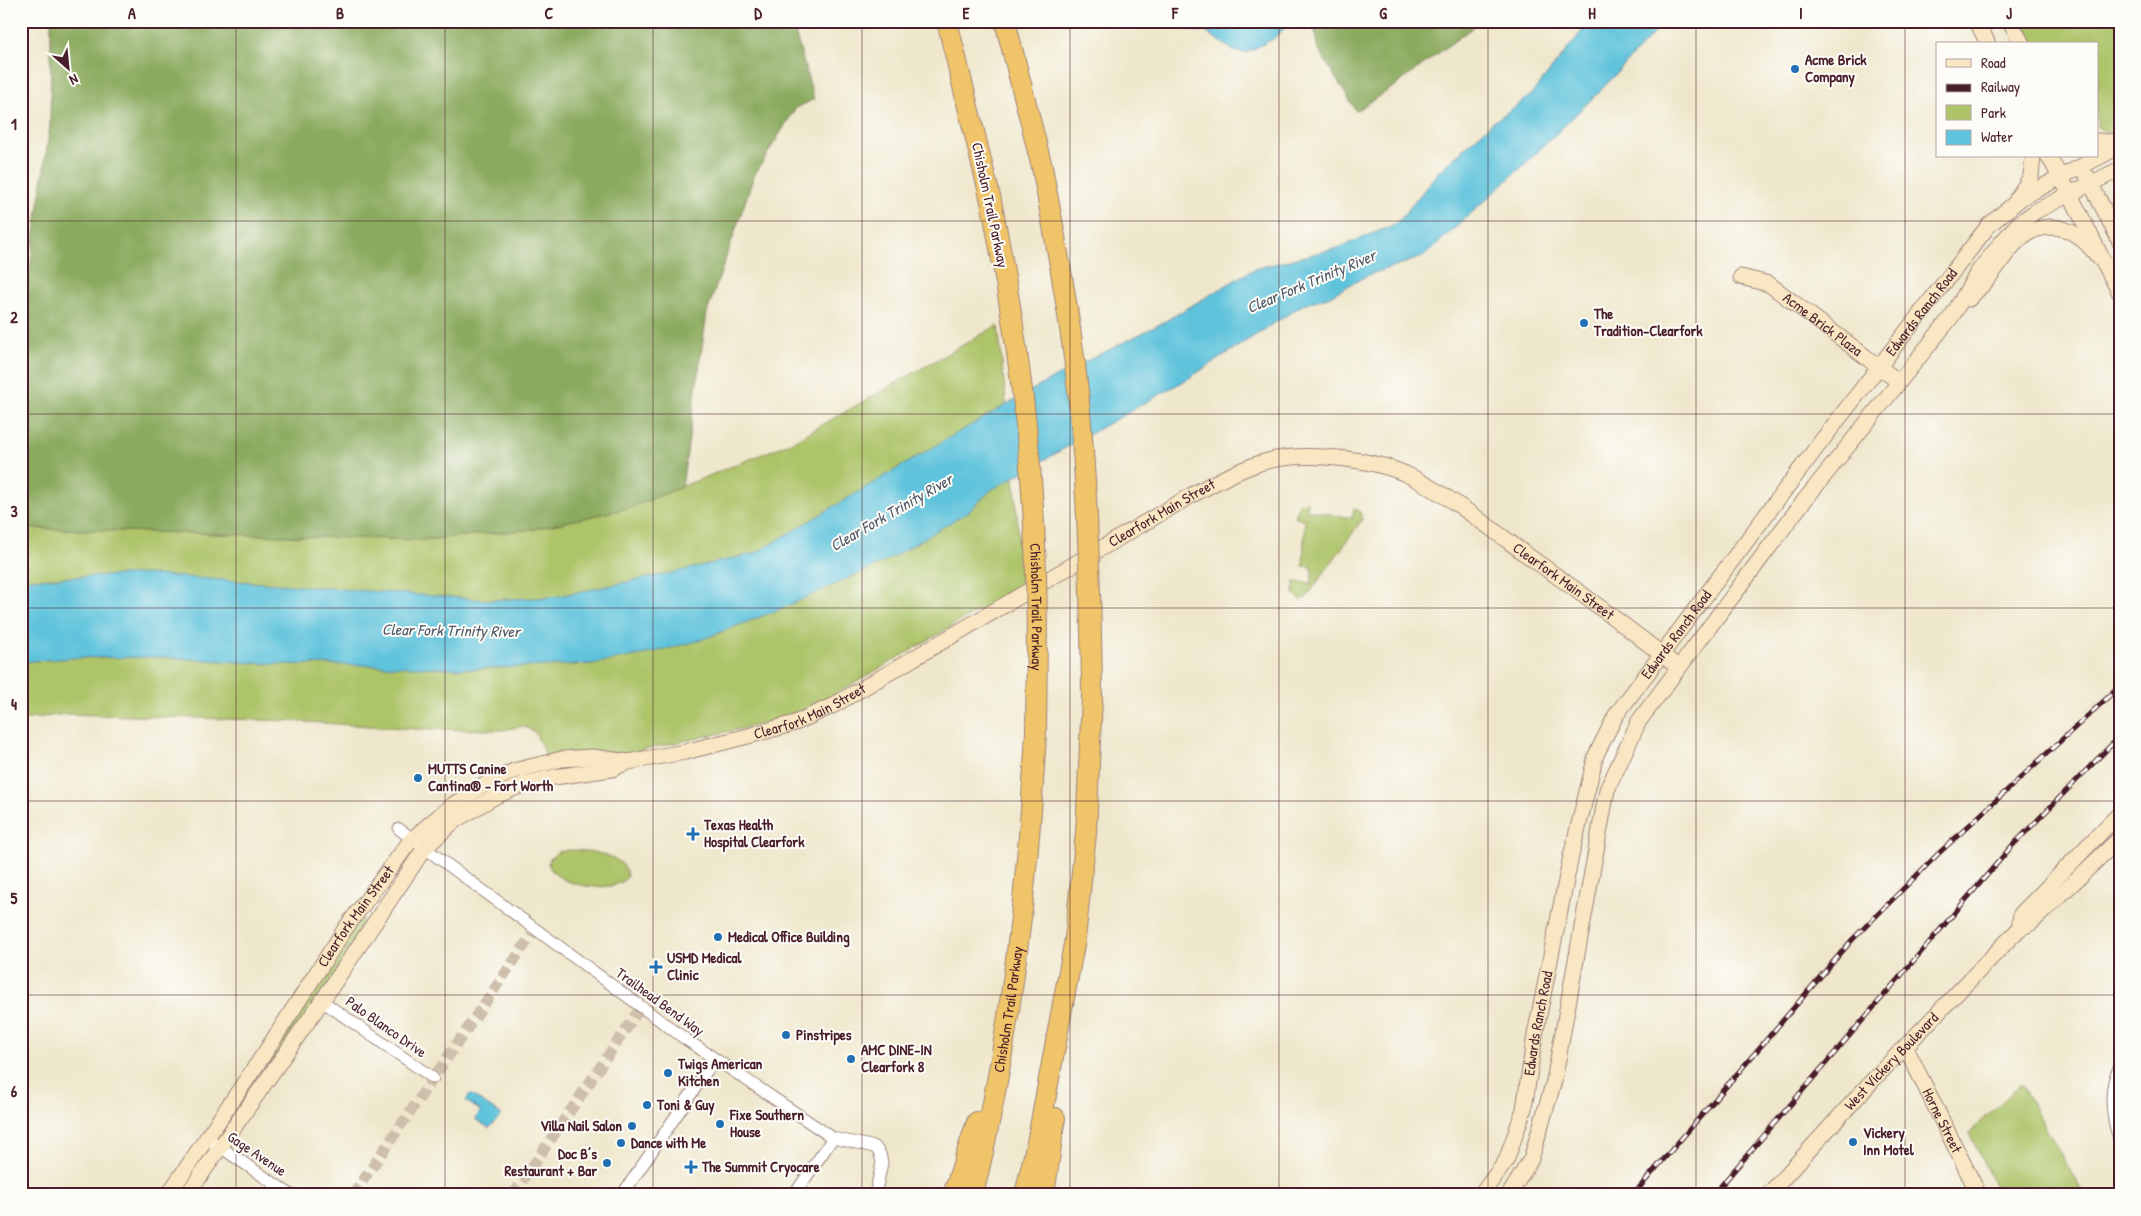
<svg xmlns="http://www.w3.org/2000/svg" width="2141" height="1216" font-family="'Patrick Hand',sans-serif">
  <style>
    .green { fill: #adc469; stroke: #7c724a }
    .forest { fill: #8aaa5d; stroke: #6a6444 }
    .water { fill: #5ec3dc; stroke: #547184 }
    .lines { fill: none; stroke-linecap: round; stroke-linejoin: round }
    .street-tunnel { stroke: #cebfac; stroke-width: 11; stroke-dasharray: 11 5.5; stroke-linecap: butt }
    .street-casing { stroke: #9c837c; stroke-width: 13 }
    .secondary-casing { stroke: #9c837c; stroke-width: 17 }
    .highway-casing { stroke: #9c837c; stroke-width: 22 }
    .street { stroke: #fff; stroke-width: 11 }
    .secondary { stroke: #f9e7c3; stroke-width: 15 }
    .highway { stroke: #f0c469; stroke-width: 20 }
    .rail-casing { stroke: #4a1f2b; stroke-width: 5 }
    .rail { stroke: #fdfcf7; stroke-width: 3; stroke-dasharray: 9; stroke-linecap: butt }
    .highway-bridge-casing { stroke: #9c837c; stroke-width: 22; stroke-linecap: butt }
    .highway-bridge { stroke: #f0c469; stroke-width: 20 }
    .grid { fill: none; stroke: #4a1f2b; stroke-width: 1; stroke-opacity: 0.55 }
    .poi-dot { fill: #1f6fb2; stroke: #fdfcf7; stroke-width: 2 }
    .labels { text-anchor: middle; stroke-width: 4; stroke-linejoin: round; paint-order: stroke }
    .poi-label { font-size: 15px; font-weight: bold; fill: #4a1f2b; stroke: #fdfcf7; text-anchor: start }
    .street-label { font-size: 15px; fill: #4a1f2b; stroke: #fdfcf7 }
    .water-label { font-size: 16px; font-style: italic; fill: #515869; stroke: #fdfcf7 }
    .neatline { fill: none; stroke: #4a1f2b; stroke-width: 2 }
    .grid-label { font-size: 16px; text-anchor: middle; font-weight: bold; fill: #4a1f2b }
  </style>
  <rect width="100%" height="100%" fill="#fdfcf7"/>
  <filter id="ink" filterUnits="userSpaceOnUse"><feTurbulence type="fractalNoise" baseFrequency=".02" numOctaves="2"/><feDisplacementMap in="SourceGraphic" scale="10" xChannelSelector="R" yChannelSelector="G"/><feConvolveMatrix kernelMatrix="1 2 1 2 8 2 1 2 1" color-interpolation-filters="sRGB"/></filter>
  <filter id="wash" filterUnits="userSpaceOnUse"><feTurbulence type="fractalNoise" baseFrequency=".0096" numOctaves="4" result="noise"/><feDisplacementMap in="SourceGraphic" scale="20" xChannelSelector="R" yChannelSelector="G"/><feGaussianBlur stdDeviation="1.12" result="paint"/><feColorMatrix in="noise" values="0 0 0 0 0 0 0 0 0 0 0 0 0 0 0 0 0 1.4 0 .05"/><feComposite in="paint" operator="in"/></filter>
  <g filter="url(#wash)">
    <rect width="100%" height="100%" fill="#efe7cc"/>
    <path class="green" d="M2022 21H2120V128L2108 133 2097 127V44H2033Z
      M998 325 1016 498 1021 586 853 684 809 708 784 717 759 725 628 753 586 752 547 758 535 732 523 726 503 730 417 729 290 721 65 714 21 720V528L421 540 534 529 629 508 792 442Z
      M1307 501V510L1352 518 1354 509C1360 510 1362 515 1362 520L1306 598 1301 600 1294 594V582L1312 583V567L1303 566 1305 519 1295 518 1299 504Z
      M570 850C586 850 628 854 627 877 614 896 549 886 548 861L557 852Z
      M361 917 364 920 339 968 269 1070 266 1068Z
      M2021 1084 2084 1195H1999L1969 1133Z"/>
    <path class="forest" d="M51 21H792L814 99 795 109 754 176 707 313 682 487 629 508 534 529 421 540 21 528V332L50 125Z
      M1313 21H1481L1395 86 1356 111 1318 49Z"/>
    <path class="water" d="M1115 21H1286L1285 28 1273 39 1246 53 1234 51 1206 32Z
      M1590 21H1665L1605 86 1525 164 1423 257 1368 275 1328 297 1304 304 1189 378 991 490 968 512 886 561 783 608 698 641 646 654 591 664 474 669 357 665 271 664 157 657 71 658 21 662V580L31 579 144 574 489 600 554 597 680 571 756 553 945 440 1055 377 1162 323 1254 269 1337 248 1391 226 1401 219 1438 172 1492 123 1530 96Z
      M470 1094 502 1115 489 1128 475 1119 481 1111 466 1101Z"/>
  </g>
  <g filter="url(#ink)">
    <g class="lines">
      <path class="street-tunnel" d="M353 1195 535 930
        M513 1195 641 1007"/>
      <g class="street-casing">
        <path id="street" d="M399 829 684 1038 833 1138 875 1147 880 1154 882 1163 875 1195
          M322 1001 433 1078
          M2120 1066C2108 1087 2111 1118 2120 1141
          M207 1138 291 1195
          M622 1195 715 1059
          M794 1195 833 1138"/>
      </g>
      <g class="secondary-casing">
        <g id="secondary">
          <path d="M1977 21 1988 44"/>
          <path d="M2010 21 2022 44"/>
          <path d="M2097 141 2113 142 2120 140"/>
          <path d="M2048 156C2076 200 2095 248 2120 293"/>
          <path d="M2087 176 2120 242"/>
          <path d="M2017 198 2031 177 2033 156"/>
          <path id="s1" d="M1741 277 1769 284 1899 382"/>
          <path d="M1969 299C1974 293 1980 288 1985 282 2005 260 2016 228 2050 227 2060 227 2070 230 2079 237 2088 243 2095 254 2103 262"/>
          <path d="M2019 929 2021 914 2120 813"/>
          <path id="s2" d="M1906 1048 1979 1195"/>
          <path id="s3" d="M168 1195 264 1054 345 929 411 840 451 806 484 785 514 771 562 759 592 757 628 762"/>
          <path id="s4" d="M187 1195 322 1001 424 849 454 821 494 797 524 784 554 777 612 769 628 762 685 752 752 735 795 723 834 705 1192 495C1214 483 1236 471 1260 463 1300 450 1375 458 1412 477 1452 498 1488 526 1524 553 1577 590 1629 628 1679 668"/>
          <path id="s5" d="M1481 1195 1506 1161 1524 1109 1535 1035 1571 856 1596 755 1616 715 1823 439 1989 225 2021 198 2120 146"/>
          <path d="M1509 1195 1531 1159 1554 1081 1607 790 1639 721 1800 506 1952 316 1978 272 2001 243 2018 224 2036 211 2120 169"/>
          <path id="s6" d="M1768 1195 1872 1081 2019 929 2031 923 2120 838"/>
        </g>
      </g>
      <g class="highway-casing">
        <g id="highway">
          <path d="M947 21 991 201"/>
          <path d="M1005 21 1042 167"/>
          <path d="M953 1195 977 1122"/>
          <path id="s7" d="M973 1195C1010 1043 1028 888 1036 732"/>
          <path d="M1025 1195 1038 1138 1075 939 1086 833 1092 697"/>
          <path d="M1044 1195 1055 1118"/>
        </g>
      </g>
      <use href="#street" class="street"/>
      <use href="#secondary" class="secondary"/>
      <use href="#highway" class="highway"/>
      <g class="rail-casing">
        <path id="rail" d="M1633 1195 1852 940 1938 854 2120 686
          M1713 1195 2011 847 2120 736"/>
      </g>
      <use href="#rail" class="rail"/>
      <g class="highway-bridge-casing">
        <g id="highway-bridge">
          <path d="M1042 167C1056 241 1070 316 1078 391 1088 493 1091 594 1092 697"/>
          <path id="s8" d="M991 201C1011 302 1027 405 1033 508 1038 583 1037 657 1036 732"/>
        </g>
      </g>
      <use href="#highway-bridge" class="highway-bridge"/>
    </g>
  </g>
  <path class="grid" d="M236 21V1195M445 21V1195M653 21V1195M862 21V1195M1070 21V1195M1279 21V1195M1488 21V1195M1696 21V1195M1905 21V1195M21 221H2120M21 414H2120M21 608H2120M21 801H2120M21 995H2120"/>
  <g class="poi-dot">
    <circle cx="1795" cy="69" r="5"/>
    <circle cx="1584" cy="323" r="5"/>
    <circle cx="418" cy="778" r="5"/>
    <path d="M690.5 826.5h5v5h5v5h-5v5h-5v-5h-5v-5h5z"/>
    <circle cx="718" cy="937" r="5"/>
    <path d="M653.5 959.5h5v5h5v5h-5v5h-5v-5h-5v-5h5z"/>
    <circle cx="786" cy="1035" r="5"/>
    <circle cx="851" cy="1059" r="5"/>
    <circle cx="668" cy="1073" r="5"/>
    <circle cx="647" cy="1105" r="5"/>
    <circle cx="720" cy="1124" r="5"/>
    <circle cx="632" cy="1126" r="5"/>
    <circle cx="1853" cy="1142" r="5"/>
    <circle cx="621" cy="1143" r="5"/>
    <circle cx="607" cy="1163" r="5"/>
    <path d="M688.5 1159.5h5v5h5v5h-5v5h-5v-5h-5v-5h5z"/>
  </g>
  <g class="labels">
    <g class="poi-label">
      <text x="1805" y="65">Acme Brick<tspan x="1805" dy="17">Company</tspan></text>
      <text x="1594" y="319">The<tspan x="1594" dy="17">Tradition-Clearfork</tspan></text>
      <text x="428" y="774">MUTTS Canine<tspan x="428" dy="17">Cantina® - Fort Worth</tspan></text>
      <text x="704" y="830">Texas Health<tspan x="704" dy="17">Hospital Clearfork</tspan></text>
      <text x="728" y="942">Medical Office Building</text>
      <text x="667" y="963">USMD Medical<tspan x="667" dy="17">Clinic</tspan></text>
      <text x="796" y="1040">Pinstripes</text>
      <text x="861" y="1055">AMC DINE-IN<tspan x="861" dy="17">Clearfork 8</tspan></text>
      <text x="678" y="1069">Twigs American<tspan x="678" dy="17">Kitchen</tspan></text>
      <text x="657" y="1110">Toni &amp; Guy</text>
      <text x="730" y="1120">Fixe Southern<tspan x="730" dy="17">House</tspan></text>
      <text x="622" y="1131" text-anchor="end">Villa Nail Salon</text>
      <text x="1863" y="1138">Vickery<tspan x="1863" dy="17">Inn Motel</tspan></text>
      <text x="631" y="1148">Dance with Me</text>
      <text x="597" y="1159" text-anchor="end">Doc B’s<tspan x="597" dy="17">Restaurant + Bar</tspan></text>
      <text x="702" y="1172">The Summit Cryocare</text>
    </g>
    <g class="street-label">
      <text transform="translate(990 205) rotate(78)" y="5">Chisholm Trail Parkway</text>
      <text dy="5" stroke="none"><textPath href="#s5" startOffset="1009">Edwards Ranch Road</textPath></text>
      <text dy="5" stroke="none"><textPath href="#s1" startOffset="96">Acme Brick Plaza</textPath></text>
      <text dy="5" stroke="none"><textPath href="#s4" startOffset="1241">Clearfork Main Street</textPath></text>
      <text dy="5" stroke="none"><textPath href="#s4" startOffset="1691">Clearfork Main Street</textPath></text>
      <text dy="5" stroke="none"><textPath href="#s8" startOffset="409">Chisholm Trail Parkway</textPath></text>
      <text dy="5" stroke="none"><textPath href="#s5" startOffset="604">Edwards Ranch Road</textPath></text>
      <text dy="5" stroke="none"><textPath href="#s4" startOffset="836">Clearfork Main Street</textPath></text>
      <text dy="5" stroke="none"><textPath href="#s3" startOffset="336">Clearfork Main Street</textPath></text>
      <text transform="translate(660 1002) rotate(36)" y="5">Trailhead Bend Way</text>
      <text dy="5" stroke="none"><textPath href="#s7" startOffset="189">Chisholm Trail Parkway</textPath></text>
      <text dy="5" stroke="none"><textPath href="#s5" startOffset="184">Edwards Ranch Road</textPath></text>
      <text transform="translate(386 1027) rotate(35)" y="5">Palo Blanco Drive</text>
      <text dy="5" stroke="none"><textPath href="#s6" startOffset="182">West Vickery Boulevard</textPath></text>
      <text dy="5" stroke="none"><textPath href="#s2" startOffset="81">Horne Street</textPath></text>
      <text transform="translate(257 1154) rotate(34)" y="5">Gage Avenue</text>
    </g>
    <g class="water-label">
      <text transform="translate(1311 281) rotate(-23)" y="6">Clear Fork Trinity River</text>
      <text transform="translate(891 512) rotate(-30)" y="6">Clear Fork Trinity River</text>
      <text transform="translate(451 630) rotate(1)" y="6">Clear Fork Trinity River</text>
    </g>
  </g>
  <rect width="2141" height="1216" fill="none" stroke="#fdfcf7" stroke-width="55"/>
  <rect x="1936" y="42" width="162" height="115" fill="#fdfcf7" stroke="#b5a4a5"/>
  <rect x="1946" y="59" width="25" height="8" fill="#f9e7c3" stroke="#b5a4a5"/>
  <text x="1981" y="68" font-size="15" fill="#4a1f2b">Road</text>
  <rect x="1946" y="84" width="25" height="8" fill="#4a1f2b" stroke="#b5a4a5"/>
  <text x="1981" y="92" font-size="15" fill="#4a1f2b">Railway</text>
  <rect x="1946" y="105" width="25" height="15" fill="#adc469" stroke="#b5a4a5"/>
  <text x="1981" y="118" font-size="15" fill="#4a1f2b">Park</text>
  <rect x="1946" y="130" width="25" height="15" fill="#5ec3dc" stroke="#b5a4a5"/>
  <text x="1981" y="142" font-size="15" fill="#4a1f2b">Water</text>
  <g transform="translate(68 68) rotate(153)" stroke="#fdfcf7" stroke-width="4" paint-order="stroke">
  <path d="M0-4L9 19L0 12L-9 19Z" fill="#4a1f2b"/>
  <text y="-8" font-size="14" font-weight="bold" text-anchor="middle" fill="#4a1f2b">N</text>
  </g>
  <rect x="28" y="28" width="2086" height="1160" class="neatline"/>
  <g class="grid-label">
    <text x="132" y="19">A</text>
    <text x="340" y="19">B</text>
    <text x="549" y="19">C</text>
    <text x="758" y="19">D</text>
    <text x="966" y="19">E</text>
    <text x="1175" y="19">F</text>
    <text x="1383" y="19">G</text>
    <text x="1592" y="19">H</text>
    <text x="1801" y="19">I</text>
    <text x="2009" y="19">J</text>
    <text x="14" y="130">1</text>
    <text x="14" y="323">2</text>
    <text x="14" y="517">3</text>
    <text x="14" y="710">4</text>
    <text x="14" y="904">5</text>
    <text x="14" y="1097">6</text>
  </g>
</svg>
